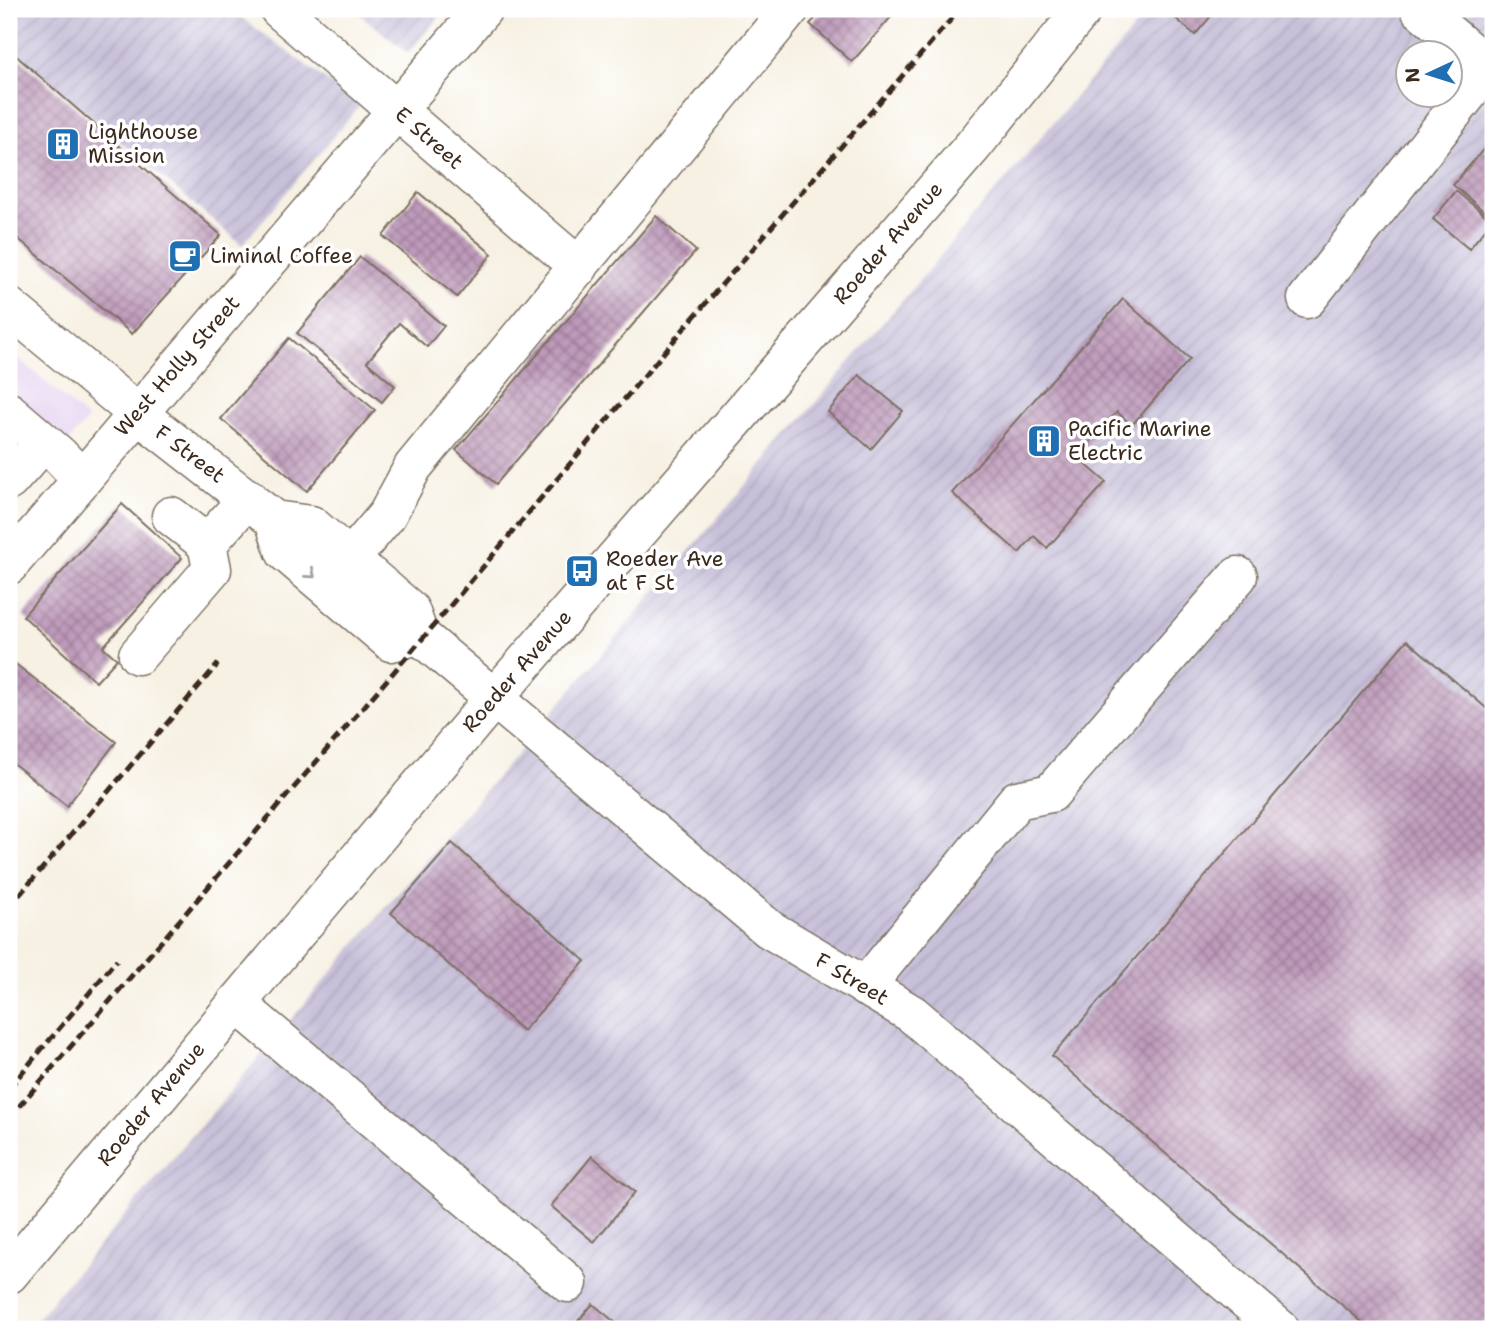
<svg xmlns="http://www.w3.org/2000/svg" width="1502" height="1338" font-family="'Shantell Sans',sans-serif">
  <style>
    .built { fill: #e5d3f1 }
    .industrial { fill: url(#industrial-furrows); fill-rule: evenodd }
    .building { fill: url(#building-cross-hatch) }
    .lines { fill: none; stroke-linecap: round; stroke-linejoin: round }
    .minor-casing { stroke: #7d7063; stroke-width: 41 }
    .major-casing { stroke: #7d7063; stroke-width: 41 }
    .minor { stroke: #fff; stroke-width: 38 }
    .major { stroke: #fff; stroke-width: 38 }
    .rail { stroke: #3b2a1e; stroke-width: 5; stroke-dasharray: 10 5; stroke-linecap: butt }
    .oneway { stroke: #a79f9a }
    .labels { text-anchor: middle; stroke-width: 7; stroke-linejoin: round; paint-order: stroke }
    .poi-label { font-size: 21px; fill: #3b2a1e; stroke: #fff; text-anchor: start }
    .street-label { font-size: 21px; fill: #3b2a1e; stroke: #fff }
  </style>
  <defs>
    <pattern id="industrial-furrows" width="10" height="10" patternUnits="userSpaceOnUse" patternTransform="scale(1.75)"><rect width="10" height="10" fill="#c7c0d9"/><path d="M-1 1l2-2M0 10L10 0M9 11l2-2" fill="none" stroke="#aca5ba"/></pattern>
    <pattern id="building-cross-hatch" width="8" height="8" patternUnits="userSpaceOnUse" patternTransform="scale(1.75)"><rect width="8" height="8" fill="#be9abb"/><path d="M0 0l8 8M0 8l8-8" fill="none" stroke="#9c7e97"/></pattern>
  </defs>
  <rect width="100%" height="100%" fill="#fff"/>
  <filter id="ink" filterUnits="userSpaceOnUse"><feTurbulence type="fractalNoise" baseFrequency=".0143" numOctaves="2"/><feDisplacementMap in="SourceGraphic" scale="14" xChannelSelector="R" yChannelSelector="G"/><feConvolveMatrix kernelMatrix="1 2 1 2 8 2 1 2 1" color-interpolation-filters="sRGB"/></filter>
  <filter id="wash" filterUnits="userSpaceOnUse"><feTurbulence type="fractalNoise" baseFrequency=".00686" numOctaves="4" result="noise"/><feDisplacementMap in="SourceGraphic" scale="28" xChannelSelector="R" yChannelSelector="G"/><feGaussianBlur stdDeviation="1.57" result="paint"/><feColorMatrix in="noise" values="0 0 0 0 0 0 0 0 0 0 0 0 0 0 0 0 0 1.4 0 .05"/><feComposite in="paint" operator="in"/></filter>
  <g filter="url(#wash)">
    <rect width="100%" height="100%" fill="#f7f1e3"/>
    <path class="built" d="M9 350 88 419 9 511Z"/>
    <path class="industrial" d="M9 9H230L360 105 242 245 9 47Z
      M353 9H446L408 53Z
      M1150 9H1493V1329H28ZM1408 52H1450V94H1408Z"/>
    <g id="blocks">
      <path class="building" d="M824 9H898L852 62 810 24Z
        M1165 9H1217L1195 35Z
        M13 53 221 235 132 334 9 231V58Z
        M1493 138V219L1453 185Z
        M1456 191 1492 221 1469 249 1433 219Z
        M418 192 492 254 457 297 383 236Z
        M656 216 696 251 496 484 456 450Z
        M360 257 444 326 427 347 399 323 367 362 395 386 382 402 297 333Z
        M1123 299 1190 359 1132 425 1117 412 1077 457 1106 482 1047 548 1034 536 1019 553 952 493Z
        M289 338 375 410 307 491 221 419Z
        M859 375 903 411 871 449 828 412Z
        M122 504 182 558 103 647 117 659 96 682 23 616Z
        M1407 640 1493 714V1329H1370L1052 1056Z
        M9 659 116 742 67 806 9 760Z
        M452 843 585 961 523 1031 391 913Z
        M592 1156 635 1192 594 1242 551 1206Z
        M593 1304 623 1329H571Z"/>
    </g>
  </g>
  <g filter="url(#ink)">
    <use href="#blocks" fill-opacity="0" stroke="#7d7063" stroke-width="2"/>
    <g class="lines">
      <g class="minor-casing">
        <path id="minor" d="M279 9 579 267
          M1420 9 1493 71
          M1307 299 1493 62
          M9 307 137 413
          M9 412 59 455 82 479
          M9 481 44 442
          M207 544 248 498
          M350 559 387 515 413 467 790 9
          M138 655 212 569 207 544 171 516
          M865 987 1017 800 1051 793 1238 576
          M236 1003 568 1283
          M9 1274 494 698 769 929 912 1014 1280 1329"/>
      </g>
      <g class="major-casing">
        <path id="major" d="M137 413 274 520 311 525 410 610 419 635 494 698 973 146 1083 9
          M274 520 285 552 391 642 419 635
          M9 565 483 9"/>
      </g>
      <use href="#minor" class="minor"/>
      <use href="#major" class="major"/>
      <path class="rail" d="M9 907 218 664
        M9 1088 117 960
        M9 1118 423 638 687 325 960 9"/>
    </g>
    <defs><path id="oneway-chevron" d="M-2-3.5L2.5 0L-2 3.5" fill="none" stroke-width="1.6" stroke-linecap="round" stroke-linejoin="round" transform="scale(1.75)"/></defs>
    <use class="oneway" href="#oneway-chevron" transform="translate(311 574) rotate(41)"/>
  </g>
  <defs>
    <g id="building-square" transform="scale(1.75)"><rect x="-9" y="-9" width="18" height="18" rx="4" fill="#1f6fb2" stroke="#fff"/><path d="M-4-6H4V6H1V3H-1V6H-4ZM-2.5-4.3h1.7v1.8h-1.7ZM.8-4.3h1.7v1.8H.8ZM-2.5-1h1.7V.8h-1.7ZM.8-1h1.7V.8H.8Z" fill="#fff"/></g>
    <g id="cafe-square" transform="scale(1.75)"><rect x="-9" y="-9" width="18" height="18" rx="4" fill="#1f6fb2" stroke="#fff"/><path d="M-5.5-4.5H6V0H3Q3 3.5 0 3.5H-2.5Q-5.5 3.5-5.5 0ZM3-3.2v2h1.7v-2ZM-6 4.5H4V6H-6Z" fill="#fff"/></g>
    <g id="bus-square" transform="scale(1.75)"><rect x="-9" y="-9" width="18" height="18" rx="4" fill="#1f6fb2" stroke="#fff"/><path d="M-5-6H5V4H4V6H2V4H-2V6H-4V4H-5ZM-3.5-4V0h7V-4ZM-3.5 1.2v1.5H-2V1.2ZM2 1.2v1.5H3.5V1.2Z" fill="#fff"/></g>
  </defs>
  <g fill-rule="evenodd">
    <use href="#building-square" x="63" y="144"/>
    <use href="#cafe-square" x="185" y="256"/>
    <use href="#building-square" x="1044" y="441"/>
    <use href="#bus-square" x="582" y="571"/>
  </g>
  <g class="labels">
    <g class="poi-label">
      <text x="88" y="139">Lighthouse<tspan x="88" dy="24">Mission</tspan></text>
      <text x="210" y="263">Liminal Coffee</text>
      <text x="1068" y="436">Pacific Marine<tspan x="1068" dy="24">Electric</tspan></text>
      <text x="606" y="566">Roeder Ave<tspan x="606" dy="24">at F St</tspan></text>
    </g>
    <g class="street-label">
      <text transform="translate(429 138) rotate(41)" y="7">E Street</text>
      <text transform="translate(888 243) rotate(-49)" y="7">Roeder Avenue</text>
      <text transform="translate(177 366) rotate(-49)" y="7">West Holly Street</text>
      <text transform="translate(190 454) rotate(37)" y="7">F Street</text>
      <text transform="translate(517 671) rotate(-49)" y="7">Roeder Avenue</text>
      <text transform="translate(852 979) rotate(31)" y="7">F Street</text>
      <text transform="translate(151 1104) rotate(-50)" y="7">Roeder Avenue</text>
    </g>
  </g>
  <rect width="1502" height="1338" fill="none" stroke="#fff" stroke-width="35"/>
  <g transform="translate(1429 74) rotate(266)"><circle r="33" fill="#ffffff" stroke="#b1aaa5" stroke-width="2"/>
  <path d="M0-5L12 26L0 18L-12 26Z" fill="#1f6fb2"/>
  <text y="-10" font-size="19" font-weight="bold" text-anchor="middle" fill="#3b2a1e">N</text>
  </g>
</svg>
